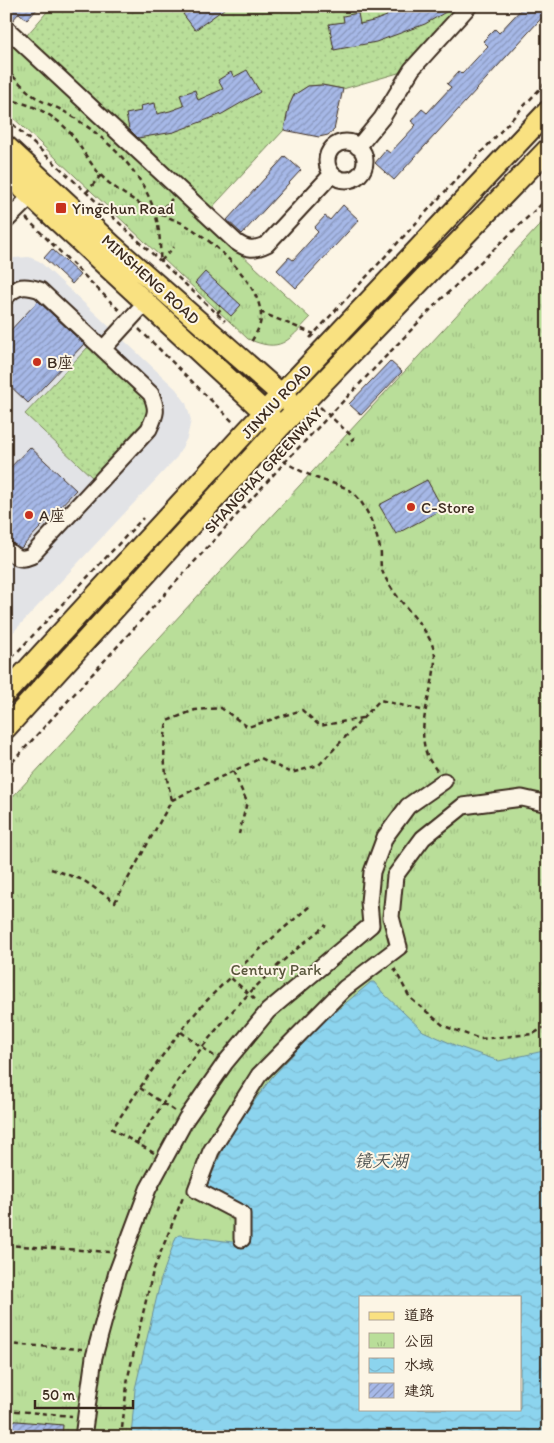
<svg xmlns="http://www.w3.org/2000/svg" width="554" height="1443" font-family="Itim,'LXGW WenKai TC',sans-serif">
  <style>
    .built { fill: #e2e3e6 }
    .grass { fill: url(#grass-dots); stroke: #7a845c }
    .park { fill: url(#park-tufts); stroke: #7a845c; fill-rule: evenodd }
    .water { fill: url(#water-waves); stroke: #6c909b; fill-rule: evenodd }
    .building { fill: url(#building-hatch); stroke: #3b2a1e }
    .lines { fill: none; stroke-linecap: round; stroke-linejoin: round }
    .minor-casing { stroke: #3b2a1e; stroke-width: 19 }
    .major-casing { stroke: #3b2a1e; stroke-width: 24 }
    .path { stroke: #3b2a1e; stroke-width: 2.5; stroke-dasharray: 5 4; stroke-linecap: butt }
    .minor { stroke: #fcf5e5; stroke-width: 15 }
    .major { stroke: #f9e181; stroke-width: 20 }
    .poi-dot { fill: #c8321e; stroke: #fcf5e5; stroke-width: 2 }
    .labels { text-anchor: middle; stroke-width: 4; stroke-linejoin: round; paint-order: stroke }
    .poi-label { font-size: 16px; fill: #3b2a1e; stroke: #fcf5e5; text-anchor: start }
    .street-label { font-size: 16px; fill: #3b2a1e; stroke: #fcf5e5 }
    .park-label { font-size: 16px; fill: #5a573d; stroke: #fcf5e5 }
    .water-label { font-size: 18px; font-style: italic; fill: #4f5452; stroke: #fcf5e5 }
  </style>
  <defs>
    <pattern id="grass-dots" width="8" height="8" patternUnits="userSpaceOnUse" patternTransform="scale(1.25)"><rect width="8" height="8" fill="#b9de99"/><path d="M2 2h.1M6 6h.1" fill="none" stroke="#a0bf83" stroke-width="1.8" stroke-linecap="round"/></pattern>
    <pattern id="park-tufts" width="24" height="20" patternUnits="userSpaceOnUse" patternTransform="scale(1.25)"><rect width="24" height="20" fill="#b9de99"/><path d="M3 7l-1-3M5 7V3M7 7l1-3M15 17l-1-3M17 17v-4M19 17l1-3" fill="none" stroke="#a0bf83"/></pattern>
    <pattern id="water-waves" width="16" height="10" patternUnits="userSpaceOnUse" patternTransform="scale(1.25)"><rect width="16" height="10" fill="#8cd4ee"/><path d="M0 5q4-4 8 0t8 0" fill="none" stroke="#7ab6cc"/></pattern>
    <pattern id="building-hatch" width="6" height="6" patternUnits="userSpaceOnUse" patternTransform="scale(1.25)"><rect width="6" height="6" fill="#a6b8e7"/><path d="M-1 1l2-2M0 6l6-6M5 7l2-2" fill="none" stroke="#8896bb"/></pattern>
  </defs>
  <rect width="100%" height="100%" fill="#fcf5e5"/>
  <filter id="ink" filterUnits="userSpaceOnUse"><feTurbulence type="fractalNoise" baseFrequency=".02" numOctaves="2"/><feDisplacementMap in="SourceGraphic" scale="10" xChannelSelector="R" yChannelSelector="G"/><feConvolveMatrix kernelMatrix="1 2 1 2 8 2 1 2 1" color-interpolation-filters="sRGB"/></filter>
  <g filter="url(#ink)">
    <path class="built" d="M29 257 39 261 176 389 186 403 191 420 187 438 177 457 6 640V261L14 258Z"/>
    <path class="grass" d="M52 6H469L412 69 343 89 322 85 308 86 294 95 289 106 284 130 206 214 21 42Z
      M89 346 143 397C149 408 148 414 143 425L94 479 25 414Z"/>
    <path class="park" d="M6 36 310 318C287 342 281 353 248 339L6 111Z
      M548 216V1437H6V804ZM360 1297H520V1409H360Z"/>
    <path class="water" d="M371 982H374L383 993 423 1031 459 1047 499 1061 548 1050V1437H131L135 1389 161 1279 176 1237 179 1235 240 1243 249 1216 206 1188 228 1137 272 1077 324 1021ZM360 1297H520V1409H360Z"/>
    <path class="building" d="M6 6H40L27 20 19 13 12 21 6 19Z
      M194 6H228L195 30 183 14Z
      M384 6H400L401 10 412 6H456L425 24 376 42 334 50 329 24 344 22 343 16 358 13 360 24 373 21 387 16Z
      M524 6H548V11L394 180 375 163 386 150 390 153 416 125 411 121 422 109 427 113 451 87 447 84 459 71 462 74 488 46 483 41 495 29 499 33Z
      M247 70 260 92 222 114 174 132 138 138 129 129 126 114 141 111 140 106 155 103 157 114 170 111 184 106 180 95 195 90 198 100 223 89 218 80 231 72 234 77Z
      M322 85 343 89 334 130 328 135 319 137 284 130 289 106 294 95 308 86Z
      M285 156 301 170 242 234 227 220Z
      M343 205 359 220 296 288 277 270 289 257 293 260 318 232 314 228 325 216 330 220Z
      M52 249 80 275 72 284 44 258Z
      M205 272 241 305 231 316 195 283Z
      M38 301 84 344 28 403 6 382V335Z
      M390 361 402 372 361 415 349 404Z
      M30 447 76 490 21 548 6 540V472Z
      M427 480 443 509 396 534 379 505Z
      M6 1420 63 1425 62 1437H6Z"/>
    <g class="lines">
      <g class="minor-casing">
        <path id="minor" d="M6 28 236 242C247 250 255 250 267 244L332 174
          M327 161a19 19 0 1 1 38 0a19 19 0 1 1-38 0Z
          M358 147 382 118 412 69 469 6
          M6 221 39 188
          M6 297C17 285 25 285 40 290L151 394C158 410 156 414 149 429L31 556C20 561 15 557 6 549
          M103 349 145 303
          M242 1239V1214L196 1190 211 1151 259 1075 345 988 399 947 391 917 395 876 423 838 463 806 522 798 548 804
          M83 1437 94 1357 117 1272 148 1189 186 1119 225 1063 268 1011 371 925 369 902 372 872 385 837 408 806 444 781"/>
      </g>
      <g class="major-casing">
        <path id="major" d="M6 146 113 246 291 403
          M6 173 274 421
          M6 693 245 433 548 111
          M6 728 280 427 548 149"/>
      </g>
      <path class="path" d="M6 70C16 78 24 89 34 96 43 103 55 106 65 112 99 132 136 164 151 202 159 220 161 242 160 262
        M6 100C30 102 57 116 72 135 84 151 93 170 109 183 123 194 138 203 154 211 165 217 178 220 189 227 215 243 260 283 261 316 261 327 255 335 250 344
        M6 118 225 321
        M86 193 101 175
        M155 211 164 207 172 199
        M26 218 120 311
        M161 261 174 247
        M260 312 314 334
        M217 313 222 308
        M139 329 234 423
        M310 338 548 80
        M320 407 354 438 347 444
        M275 456C289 465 304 473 319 479 329 483 343 485 351 491 367 504 375 529 380 548 382 554 380 561 381 567 382 572 386 579 389 584 401 606 434 632 435 657 435 690 415 723 427 755 429 761 434 766 437 771
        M6 664 143 518
        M6 769 285 462 435 305 548 198
        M233 771 247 802 239 834
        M172 800C164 770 162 752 167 721L195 710 221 708 248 727 302 710 320 726 362 718
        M51 869 83 880 115 902 172 800 261 758 291 773 319 765 380 700 425 711
        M394 968 410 998 444 1026 480 1039 533 1034 548 1025
        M231 978 258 1002
        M181 1032 214 1056
        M140 1088 176 1112
        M137 1143C159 1111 179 1076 204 1045 239 1000 281 960 326 925
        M154 1153 112 1129C140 1088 167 1046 199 1009 233 972 272 938 310 906
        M6 1245 110 1252
        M6 1344 82 1349
        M6 1410 72 1416
        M121 1437 128 1377 153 1271 184 1195"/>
      <use href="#minor" class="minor"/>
      <use href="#major" class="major"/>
    </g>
  </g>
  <g class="poi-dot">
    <rect x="55" y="202" width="12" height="12" rx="2.5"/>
    <circle cx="37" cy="362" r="5"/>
    <circle cx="411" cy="507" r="5"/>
    <circle cx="29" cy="515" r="5"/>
  </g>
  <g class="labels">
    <g class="poi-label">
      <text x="72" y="214">Yingchun Road</text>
      <text x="47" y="368">B座</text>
      <text x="421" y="513">C-Store</text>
      <text x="39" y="521">A座</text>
    </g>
    <g class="street-label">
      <text transform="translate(151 279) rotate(42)" y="6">MINSHENG ROAD</text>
      <text transform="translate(276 401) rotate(-47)" y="6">JINXIU ROAD</text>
      <text transform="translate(263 470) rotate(-47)" y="6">SHANGHAI GREENWAY</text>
    </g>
    <g class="park-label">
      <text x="276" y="975">Century Park</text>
    </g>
    <g class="water-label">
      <text x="381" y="1167">镜天湖</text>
    </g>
  </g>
  <rect width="554" height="1443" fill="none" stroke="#fcf5e5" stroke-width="25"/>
  <rect x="12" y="12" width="529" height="1418" fill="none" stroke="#3b2a1e" stroke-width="2" filter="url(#ink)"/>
  <rect x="359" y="1296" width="162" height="115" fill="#fcf5e5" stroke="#afa495"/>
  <rect x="369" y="1312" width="25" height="8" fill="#f9e181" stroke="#afa495"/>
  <text x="404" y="1320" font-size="15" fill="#3b2a1e">道路</text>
  <rect x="369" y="1333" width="25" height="15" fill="url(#park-tufts)" stroke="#afa495"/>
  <text x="404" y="1346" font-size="15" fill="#3b2a1e">公园</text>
  <rect x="369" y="1358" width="25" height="15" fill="url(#water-waves)" stroke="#afa495"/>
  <text x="404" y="1370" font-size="15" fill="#3b2a1e">水域</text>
  <rect x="369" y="1383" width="25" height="15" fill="url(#building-hatch)" stroke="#afa495"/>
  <text x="404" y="1396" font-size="15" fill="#3b2a1e">建筑</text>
  <path d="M35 1400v8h98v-8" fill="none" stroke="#3b2a1e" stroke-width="2.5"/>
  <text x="42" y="1400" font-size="15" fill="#3b2a1e" stroke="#fcf5e5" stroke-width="4" paint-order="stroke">50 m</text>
</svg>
